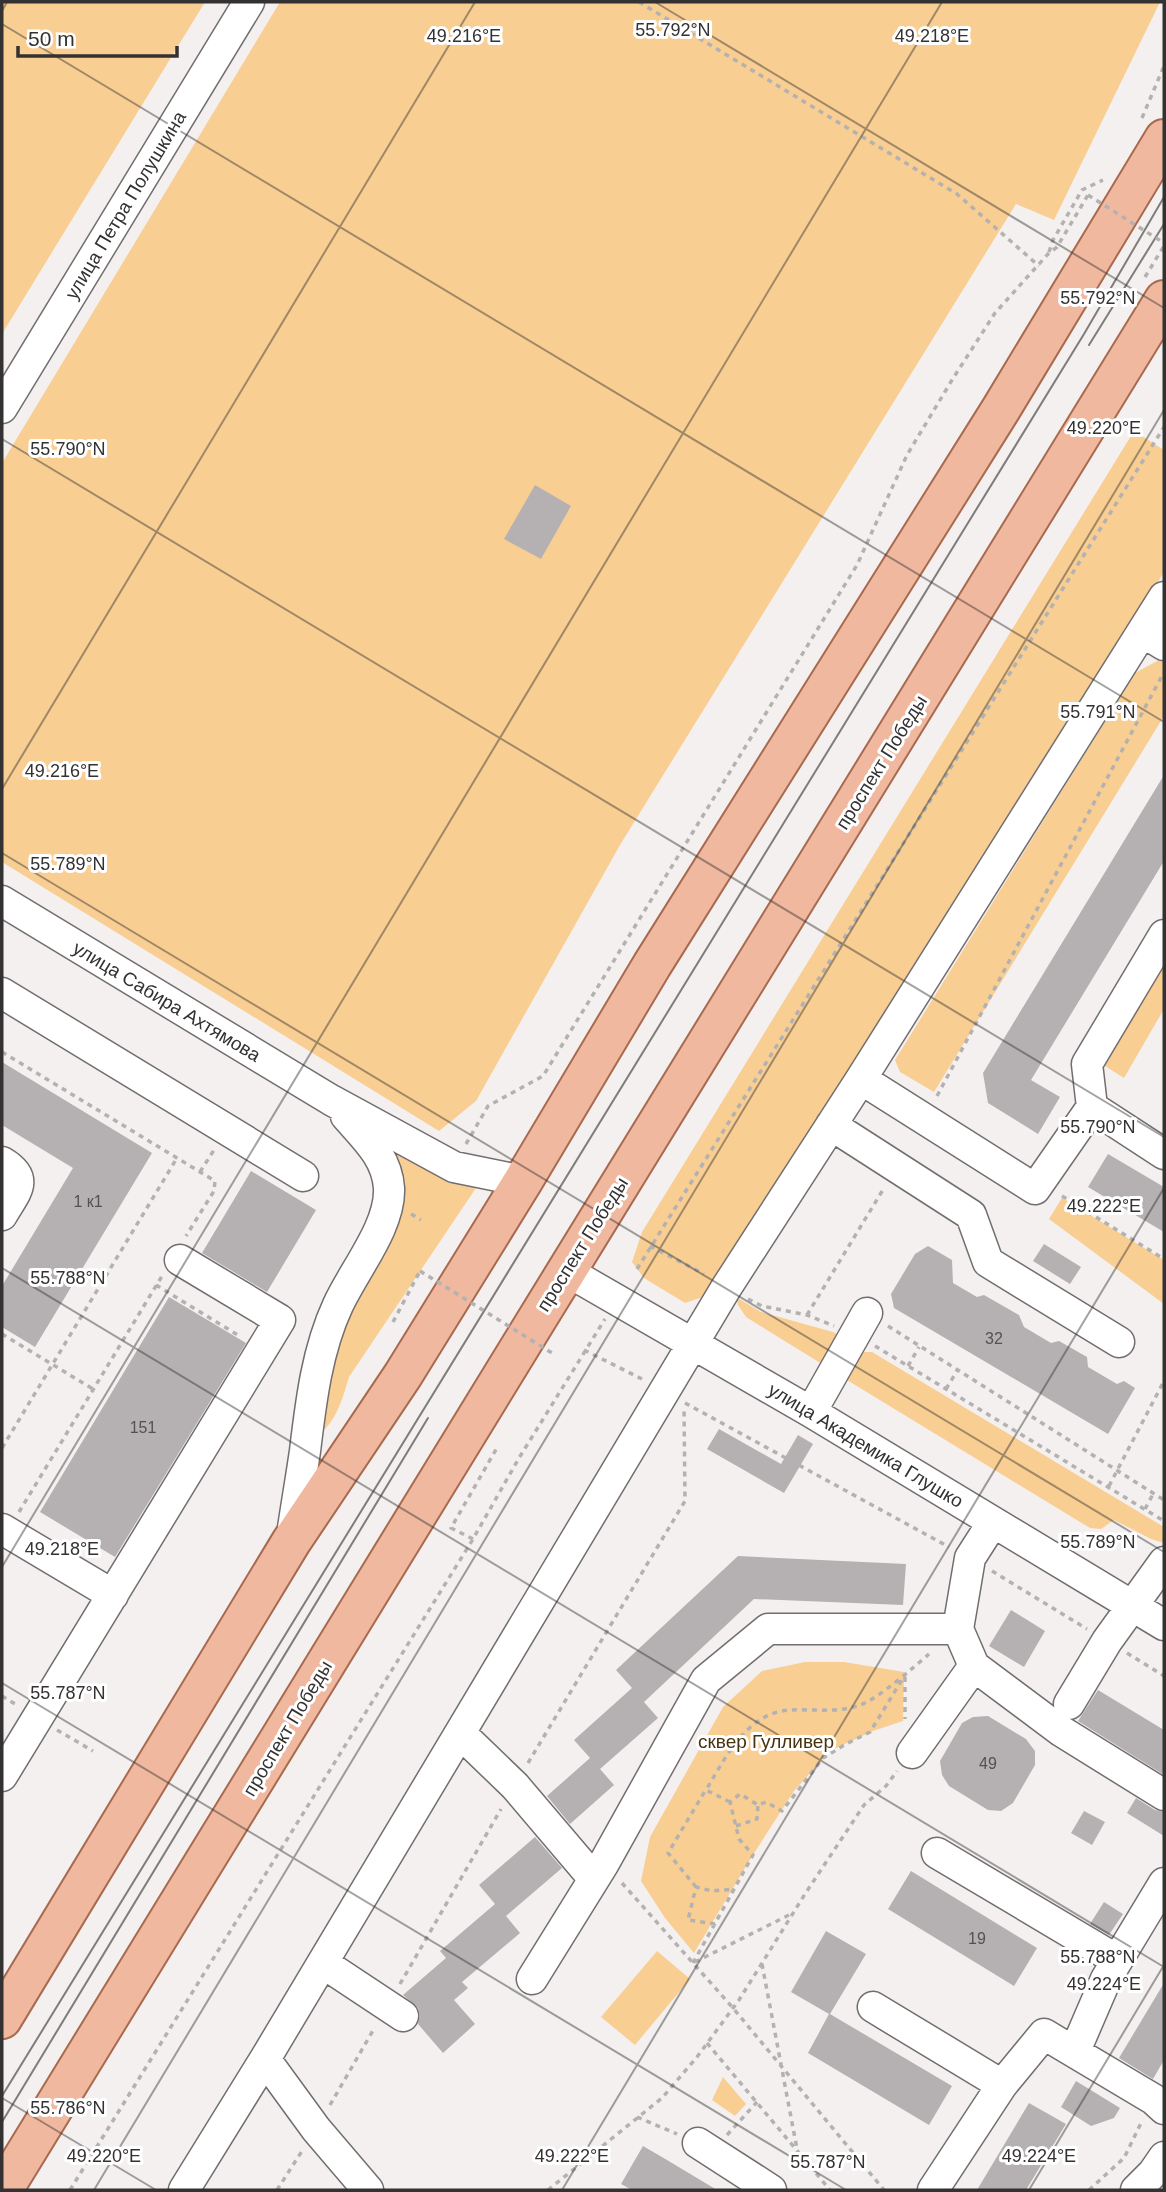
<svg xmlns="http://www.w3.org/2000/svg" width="1166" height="2192" font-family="Arial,sans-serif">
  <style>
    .green { fill: #f9ce92 }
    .building { fill: #b5b1b3 }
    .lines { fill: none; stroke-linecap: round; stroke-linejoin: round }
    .minor-casing { stroke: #726e6f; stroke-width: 33 }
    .major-casing { stroke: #a76a4f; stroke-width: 42 }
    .path { stroke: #b4b1b1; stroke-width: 3.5; stroke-dasharray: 5 5; stroke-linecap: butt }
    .minor { stroke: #fff; stroke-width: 30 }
    .major { stroke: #f0b89f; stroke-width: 38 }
    .tram { stroke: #7f7c7c; stroke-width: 2 }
    .path-bridge { stroke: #b4b1b1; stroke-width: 3.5; stroke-dasharray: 5 5; stroke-linecap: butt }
    .ticks { fill: none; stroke: #333131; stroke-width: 2; stroke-opacity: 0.45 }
    .labels { text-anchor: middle; stroke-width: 6; stroke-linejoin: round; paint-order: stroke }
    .number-label { font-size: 16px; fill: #545152 }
    .street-label { font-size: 19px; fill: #333131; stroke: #fff }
    .park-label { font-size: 19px; fill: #49330f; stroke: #fff }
    .ticks-label { font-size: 18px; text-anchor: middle; fill: #333131; stroke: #fff; stroke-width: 6; stroke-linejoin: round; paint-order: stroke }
  </style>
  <rect width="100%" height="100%" fill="#f4f0f0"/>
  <path class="green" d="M2 2H205L2 334Z
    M280 2H1160L1054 220 1016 204 620 845 476 1101 439 1131 2 862V463Z
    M1134 431 1164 450V572L828 1108 706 1296 685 1303 644 1278 632 1262 642 1232Z
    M1159 660 1164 663V716L934 1092 900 1072 895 1060 1135 673Z
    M1164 962V1009L1124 1078 1097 1061Z
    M386 1142 482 1179 349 1377C344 1394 338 1416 325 1429L320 1427 318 1414 355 1286Z
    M1062 1198 1164 1260V1304L1049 1219Z
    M736 1297 761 1312 833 1332 842 1337 830 1369 746 1317 738 1305Z
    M865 1352H872L1164 1527V1543L1151 1539 1114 1520 1101 1529 1090 1528 842 1377 854 1356Z
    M805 1662H844L904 1672 903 1721 873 1731 830 1751 794 1791 751 1858 694 1953 665 1918 641 1881 650 1837 723 1707 762 1671Z
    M657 1951 690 1979 635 2045 601 2017Z
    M723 2077 746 2104 735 2116 712 2100Z"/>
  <path class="building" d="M535 485 571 506 541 559 504 539Z
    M1164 775V861L1031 1080 1060 1097 1038 1134 988 1103 983 1073Z
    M2 1062 152 1153 35 1347 2 1327V1286L73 1168 2 1125Z
    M1108 1154 1164 1187V1232L1088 1187Z
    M251 1171 316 1210 267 1292 202 1253Z
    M1044 1244 1081 1267 1070 1284 1033 1261Z
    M928 1246 952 1260 953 1283 977 1297 984 1295 1019 1315 1024 1327 1051 1343 1059 1341 1087 1357 1088 1367 1117 1384 1124 1381 1135 1388 1108 1434 894 1308 891 1294 915 1254Z
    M169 1297 246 1343 115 1557 40 1512Z
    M719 1429 781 1464 798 1435 813 1444 784 1493 707 1449Z
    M738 1556 906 1564 903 1605 754 1599 644 1702 658 1718 600 1769 614 1785 570 1824 547 1796 590 1758 574 1740 632 1688 616 1670Z
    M1011 1610 1045 1631 1024 1667 989 1646Z
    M1098 1690 1164 1730V1775L1078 1721Z
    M988 1716 1026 1739 1035 1751V1765L1013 1803 1001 1811 988 1810 949 1786 942 1775 940 1761 962 1723 973 1717Z
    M1136 1798 1155 1810 1164 1812V1836L1127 1813Z
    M1084 1811 1105 1822 1092 1845 1071 1833Z
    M535 1837 562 1868 506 1916 520 1933 462 1982 468 1988 454 2000 475 2024 443 2053 418 2024 420 2016 418 2008 403 1995 446 1958 440 1951 495 1904 479 1885Z
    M911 1871 1037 1948 1014 1986 888 1909Z
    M1104 1902 1123 1914 1109 1935 1090 1924Z
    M826 1931 866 1954 830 2014 952 2086 929 2125 808 2053 829 2014 791 1992Z
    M1164 1983V2060L1153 2079 1119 2058Z
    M1076 2081 1120 2108 1114 2118 1091 2126 1061 2107Z
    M1029 2103 1066 2124 1026 2190H977Z
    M643 2146 667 2160 717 2190H632L621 2184Z"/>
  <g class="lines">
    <g class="minor-casing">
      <path id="minor" d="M2 408 249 2
        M1143 632 1164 645
        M2 901 331 1100 454 1167 523 1181
        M2 993 303 1176
        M861 1079 1035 1189 1092 1107 1087 1064 1164 935
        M1092 1107 1164 1154
        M831 1125 971 1215 988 1262 1119 1342
        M2 1162C31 1179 15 1192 2 1215
        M565 1270 811 1412 1164 1625
        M811 1412 867 1313
        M993 1522 970 1558 958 1629 974 1666 1061 1731 1164 1795
        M2 1529 113 1595
        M292 1535C296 1507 301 1479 305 1451 311 1401 317 1350 338 1305 354 1270 391 1226 389 1188 387 1157 365 1138 346 1116
        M1069 1704 1107 1641 1164 1562
        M460 1733 515 1786 594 1879
        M912 1753 974 1666
        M2 1776 280 1320 180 1260
        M937 1853 1117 1960
        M323 1963 403 2016
        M532 1979 604 1863 706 1680 768 1629H958
        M873 2007 1002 2085
        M1075 2051 1106 1979 1164 1883
        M265 2059 316 2129 368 2190
        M698 2143 771 2190
        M184 2190 265 2059 726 1288 861 1079 1164 597
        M933 2190 1002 2085 1044 2034 1153 2099 1164 2109
        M1136 2190 1153 2173 1164 2157"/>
    </g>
    <g class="major-casing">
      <path id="major" d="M2 2019 291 1542 403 1375 523 1181 652 965 1001 409 1164 139
        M3 2190C389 1559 776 930 1164 300"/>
    </g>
    <path class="path" d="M639 2 957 194 1039 266
      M1142 118 1164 66
      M1049 252 1053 240 1082 190 1103 180
      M1145 277 1164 246
      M2 1052 215 1181 214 1191 186 1236
      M937 1096 1164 672
      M466 1144 488 1106 543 1076 857 565 907 455 952 380 995 313 1048 254 1057 247 1088 195
      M200 1172 214 1150
      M1062 1196 1164 1259
      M411 1214 421 1220
      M650 1246 704 1274
      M637 1269 1164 427
      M156 1285 241 1337
      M748 1299 762 1306 807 1315 834 1326
      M807 1315 884 1188
      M393 1322 420 1271
      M888 1326 1164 1500
      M2 1334 93 1389
      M875 1346 1164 1521
      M584 1350 642 1379
      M908 1366 919 1347
      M946 1389 957 1371
      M685 1403 949 1547
      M2 1448 177 1158
      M1109 1486 1164 1381
      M1145 1509 1153 1494
      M19 1512 162 1276
      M473 1539 451 1528 498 1446
      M992 1571 1087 1629
      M1127 1653 1164 1676
      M905 1677V1719
      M2 1696 15 1704
      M57 1730 93 1751
      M528 1763 685 1501 684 1408
      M730 1802 706 1790C726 1757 747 1712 791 1710 813 1709 839 1713 860 1705 878 1699 914 1667 929 1654
      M736 1826 757 1819 758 1805
      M622 1883 733 2008 884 2190
      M696 1887 668 1853 705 1791
      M715 1924 688 1920 696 1887 712 1891 734 1889
      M695 1962 791 1914
      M693 1963 753 1855 739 1839 730 1802 740 1794 758 1805 766 1802 782 1811 823 1758 846 1744 870 1732 905 1675
      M762 1964 797 2149
      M400 1984 501 1809
      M707 2043 830 2190
      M330 2105 375 2027
      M637 2117 677 2134
      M727 2135 757 2102
      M70 2190 473 1539 519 1458 605 1319
      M277 2190 302 2151
      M548 2190 662 2098 697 2057 739 2000 805 1894 864 1805 886 1786 897 1771
      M1089 2190 1124 2158 1142 2121"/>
    <use href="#minor" class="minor"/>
    <use href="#major" class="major"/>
    <path class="tram" d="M1089 345 1164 224
      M2 2096 1084 334 1164 197
      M2 2122 428 1418"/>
    <path class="path-bridge" d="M1088 195 1164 243
      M420 1271 552 1353"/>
  </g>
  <path class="ticks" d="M655 2 1164 308M2 11 7 2M2 24 1164 722M2 439 1164 1137M2 789 475 2M2 853 1164 1552M2 1268 1164 1967M2 1567 942 2M2 1683 846 2190M2 2098 156 2190M94 2190 1164 410M562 2190 1164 1188M1029 2190 1164 1965"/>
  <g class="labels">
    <g class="number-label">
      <text x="88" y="1207">1 к1</text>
      <text x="994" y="1344">32</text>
      <text x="143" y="1433">151</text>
      <text x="988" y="1769">49</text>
      <text x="977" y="1944">19</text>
    </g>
    <g class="street-label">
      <text transform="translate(125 205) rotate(-59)" y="7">улица Петра Полушкина</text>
      <text transform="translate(881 762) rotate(-58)" y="7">проспект Победы</text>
      <text transform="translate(167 1001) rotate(31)" y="7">улица Сабира Ахтямова</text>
      <text transform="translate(582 1244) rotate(-58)" y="7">проспект Победы</text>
      <text transform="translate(866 1445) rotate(31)" y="7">улица Академика Глушко</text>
      <text transform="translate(287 1728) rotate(-59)" y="7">проспект Победы</text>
    </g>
    <g class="park-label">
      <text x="766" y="1748">сквер Гулливер</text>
    </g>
  </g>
  <g class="ticks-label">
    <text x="673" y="36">55.792°N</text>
    <text x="464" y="42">49.216°E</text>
    <text x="932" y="42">49.218°E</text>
    <text x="1098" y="304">55.792°N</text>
    <text x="1104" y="434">49.220°E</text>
    <text x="68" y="455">55.790°N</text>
    <text x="1098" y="718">55.791°N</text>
    <text x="62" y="777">49.216°E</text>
    <text x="68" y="870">55.789°N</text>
    <text x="1098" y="1133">55.790°N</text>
    <text x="1104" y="1212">49.222°E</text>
    <text x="68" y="1284">55.788°N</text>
    <text x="1098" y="1548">55.789°N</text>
    <text x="62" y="1555">49.218°E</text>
    <text x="68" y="1699">55.787°N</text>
    <text x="1098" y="1963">55.788°N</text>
    <text x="1104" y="1990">49.224°E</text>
    <text x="68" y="2114">55.786°N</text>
    <text x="104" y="2162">49.220°E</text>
    <text x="572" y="2162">49.222°E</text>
    <text x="1039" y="2162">49.224°E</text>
    <text x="828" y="2168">55.787°N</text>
  </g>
  <rect width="1166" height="2192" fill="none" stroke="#333131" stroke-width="7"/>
  <path d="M18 46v10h159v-10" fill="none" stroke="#333131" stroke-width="3.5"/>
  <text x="28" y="46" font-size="21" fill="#333131" stroke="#ffffff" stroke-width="5" paint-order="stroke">50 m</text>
</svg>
